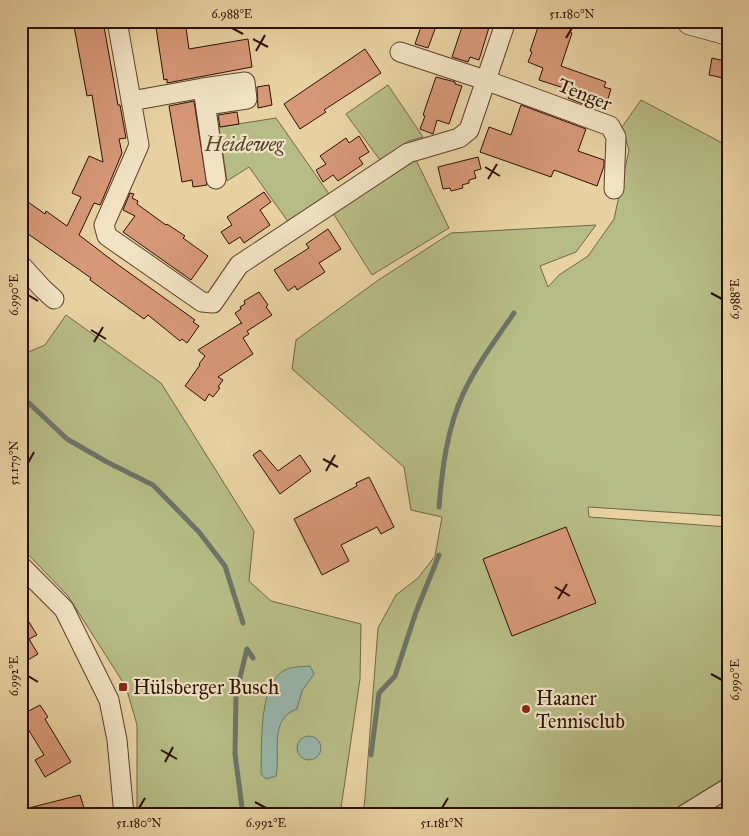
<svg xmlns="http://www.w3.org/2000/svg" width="749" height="836" font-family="'IM FELL Great Primer',serif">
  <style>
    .green { fill: #b6bc85; stroke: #726644 }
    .water { fill: #98b6ab; stroke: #6d7468 }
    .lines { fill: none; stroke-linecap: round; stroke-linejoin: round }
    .stream { stroke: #6d7468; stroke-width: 5 }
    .building { fill: #d69877; stroke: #2d1003 }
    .street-casing { stroke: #5c402b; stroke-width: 21 }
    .secondary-casing { stroke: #2d1003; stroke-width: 29 }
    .street { stroke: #f0e2c3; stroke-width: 19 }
    .secondary { stroke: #f0e2c3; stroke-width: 28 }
    .ticks { fill: none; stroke: #2d1003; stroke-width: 2 }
    .poi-dot { fill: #8f2418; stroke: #f0e2c3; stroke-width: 2 }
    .labels { text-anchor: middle; stroke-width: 4.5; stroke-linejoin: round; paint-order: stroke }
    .street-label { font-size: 20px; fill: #2d1003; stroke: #f0e2c3 }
    .park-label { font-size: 20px; font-style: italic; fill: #56442a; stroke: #f0e2c3 }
    .poi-label { font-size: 20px; fill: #2d1003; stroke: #f0e2c3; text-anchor: start }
    .neatline { fill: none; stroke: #2d1003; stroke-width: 2 }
    .ticks-label { font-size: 12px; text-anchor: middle; fill: #2d1003 }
  </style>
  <rect width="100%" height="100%" fill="#e8d2a2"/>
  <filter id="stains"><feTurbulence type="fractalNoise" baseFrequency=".004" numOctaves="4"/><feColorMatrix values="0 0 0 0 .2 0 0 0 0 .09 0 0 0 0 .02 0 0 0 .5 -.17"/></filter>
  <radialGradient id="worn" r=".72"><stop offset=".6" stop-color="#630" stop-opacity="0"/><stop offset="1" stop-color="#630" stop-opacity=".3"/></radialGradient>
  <path class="green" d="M388 85 423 137 409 141 380 160 346 114Z
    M641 100 728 146V516L588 507 589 517 728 527V782L669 815H363L365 798 378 628 396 595 418 578 435 556 442 517 411 510 404 467 292 369 296 340 377 281 451 233 596 225 576 252 540 266 548 287 559 275 588 256 614 219 629 150 622 127Z
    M276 118 329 194 289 223 249 167 227 181 219 127Z
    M416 160 449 228 372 275 333 213Z
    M66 315 161 383 254 531 249 581 271 601 361 624 360 679 340 815H137V725L126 687 68 596 21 547V355L45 345Z"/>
  <path class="water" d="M310 666 314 674 302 691 297 709C268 719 281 754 276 776L266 779 261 774C262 747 258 687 283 671 291 666 301 667 310 666Z
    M297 748a12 12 0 1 1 24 0a12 12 0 1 1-24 0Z"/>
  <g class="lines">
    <path class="stream" d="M21 400 29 403 67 439 107 462 153 485 199 532 225 566 243 623
      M439 507C442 469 447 429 463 394 476 366 496 339 514 313
      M247 649 253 658
      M371 755 379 693 395 676 416 612 439 555
      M243 815 235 754 236 694 247 649"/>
  </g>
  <path class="building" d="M73 21H103L118 105H120L126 138 119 139 122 153 102 201 100 205 94 203 79 235 117 264 195 320 193 322 199 326 187 343 182 339 180 341 148 315 144 319 90 280 91 278 21 229V197L45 214 46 211 67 226 81 197 72 193 89 156 103 162 92 95 87 96Z
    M155 21H185L189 49 248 39 252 67 167 83V79L164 80Z
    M423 21H438L428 48 415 44Z
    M464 21H491L479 60 470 57 468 62 452 57Z
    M540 21H573L570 32 572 33 561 66 606 82 604 87 611 89 606 105 599 102 597 107 594 106 593 108 568 98 570 92 563 90 564 88 539 80 543 68 528 62 532 52 530 51Z
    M365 49 381 73 324 110 326 112 300 129 284 104Z
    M712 58 728 62V79L709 75Z
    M436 77 455 82V84L462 86 449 124 437 120 433 134 420 129 425 116 423 115Z
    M269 85 272 105 258 108 257 87Z
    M194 101 207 185 193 187 192 180 182 182 169 106Z
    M521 105 586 129 578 151 604 160V166L597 186 554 170 551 177 480 152 489 127 511 135Z
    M237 112 239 124 220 127 218 115Z
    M359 136 369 152 359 158 363 164 338 181 333 175 323 182 316 170 326 164 320 156 346 138 349 143Z
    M478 157 481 169 474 171 476 178 469 180V183L462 185 463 188 451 191 450 188 443 189 438 167Z
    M264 192 271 202 260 210 270 225 244 243 240 237 229 244 221 232 232 225 227 217Z
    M130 193 134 194 132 198 138 201 137 204 166 225 167 224 185 236 183 238 208 256 191 280 123 232 135 216 123 210Z
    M328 229 341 249 319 263 325 272 297 290 295 286 288 291 274 270 309 248 306 244Z
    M259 292 268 305 266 307 272 315 247 331 249 334 243 338 253 354 218 377 223 380 218 387 220 388 213 397 209 394 205 401 185 386 200 365 199 364 205 356 198 350 241 323 242 324 235 313 241 309 240 307 245 304 244 301Z
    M260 450 278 471 300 455 311 471 280 494 253 455Z
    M369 477 394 527 381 534 377 527 341 545 349 561 322 575 294 519 357 486 356 483Z
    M566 527 596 603 512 636 483 559Z
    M29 622 37 635 29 639 38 654 21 664V626Z
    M40 705 48 717 45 719 71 762 45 777 35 760 44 755 28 729 21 733V715Z
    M80 795 86 815H21V810Z"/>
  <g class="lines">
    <g class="street-casing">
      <path id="street" d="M117 21 139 145 104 225 107 236 202 302 213 303 239 265 408 153 459 138 469 130 506 21
        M400 52 485 80 610 126 616 137 614 189
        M203 88 245 82 247 99 206 105
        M131 101 203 88 216 179
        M21 265 43 289 54 299
        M21 566 64 609 109 700 117 740 124 815
        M684 815 728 788"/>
    </g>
    <g class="secondary-casing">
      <path id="secondary" d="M691 21 728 31"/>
    </g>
    <use href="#street" class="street"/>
    <use href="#secondary" class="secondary"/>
  </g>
  <path class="ticks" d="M232 28 243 34M566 38 572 28M253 39 268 47M256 51 265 35M485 167 500 176M488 179 497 164M711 293 722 299M28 295 38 301M91 330 106 339M94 342 103 327M323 459 338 467M28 463 34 452M326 471 335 455M555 587 570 596M558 599 567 584M711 674 722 680M28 676 38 682M161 750 177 759M165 762 173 747M255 802 266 808M139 808 145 798M442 808 448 798"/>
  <g class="poi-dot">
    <rect x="118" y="682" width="10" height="10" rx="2.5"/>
    <circle cx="526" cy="709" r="5"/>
  </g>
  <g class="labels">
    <g class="street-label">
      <text transform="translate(585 94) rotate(22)" y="7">Tenger</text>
    </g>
    <g class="park-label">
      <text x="244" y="151">Heideweg</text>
    </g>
    <g class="poi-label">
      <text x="133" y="694">Hülsberger Busch</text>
      <text x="536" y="705">Haaner<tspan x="536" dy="23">Tennisclub</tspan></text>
    </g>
  </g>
  <rect width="749" height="836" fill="none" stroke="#e8d2a2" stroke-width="55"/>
  <rect x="28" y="28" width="694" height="780" class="neatline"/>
  <g class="ticks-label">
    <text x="232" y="18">6.988°E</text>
    <text x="572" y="18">51.180°N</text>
    <text transform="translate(14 295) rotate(-90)" y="4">6.990°E</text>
    <text transform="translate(735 299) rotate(-90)" y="4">6.988°E</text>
    <text transform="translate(14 463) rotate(-90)" y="4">51.179°N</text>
    <text transform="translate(14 676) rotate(-90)" y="4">6.992°E</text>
    <text transform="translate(735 680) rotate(-90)" y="4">6.990°E</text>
    <text x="139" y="827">51.180°N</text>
    <text x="266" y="827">6.992°E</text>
    <text x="442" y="827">51.181°N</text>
  </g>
  <rect width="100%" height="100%" filter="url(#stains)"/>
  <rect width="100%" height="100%" fill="url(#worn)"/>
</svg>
